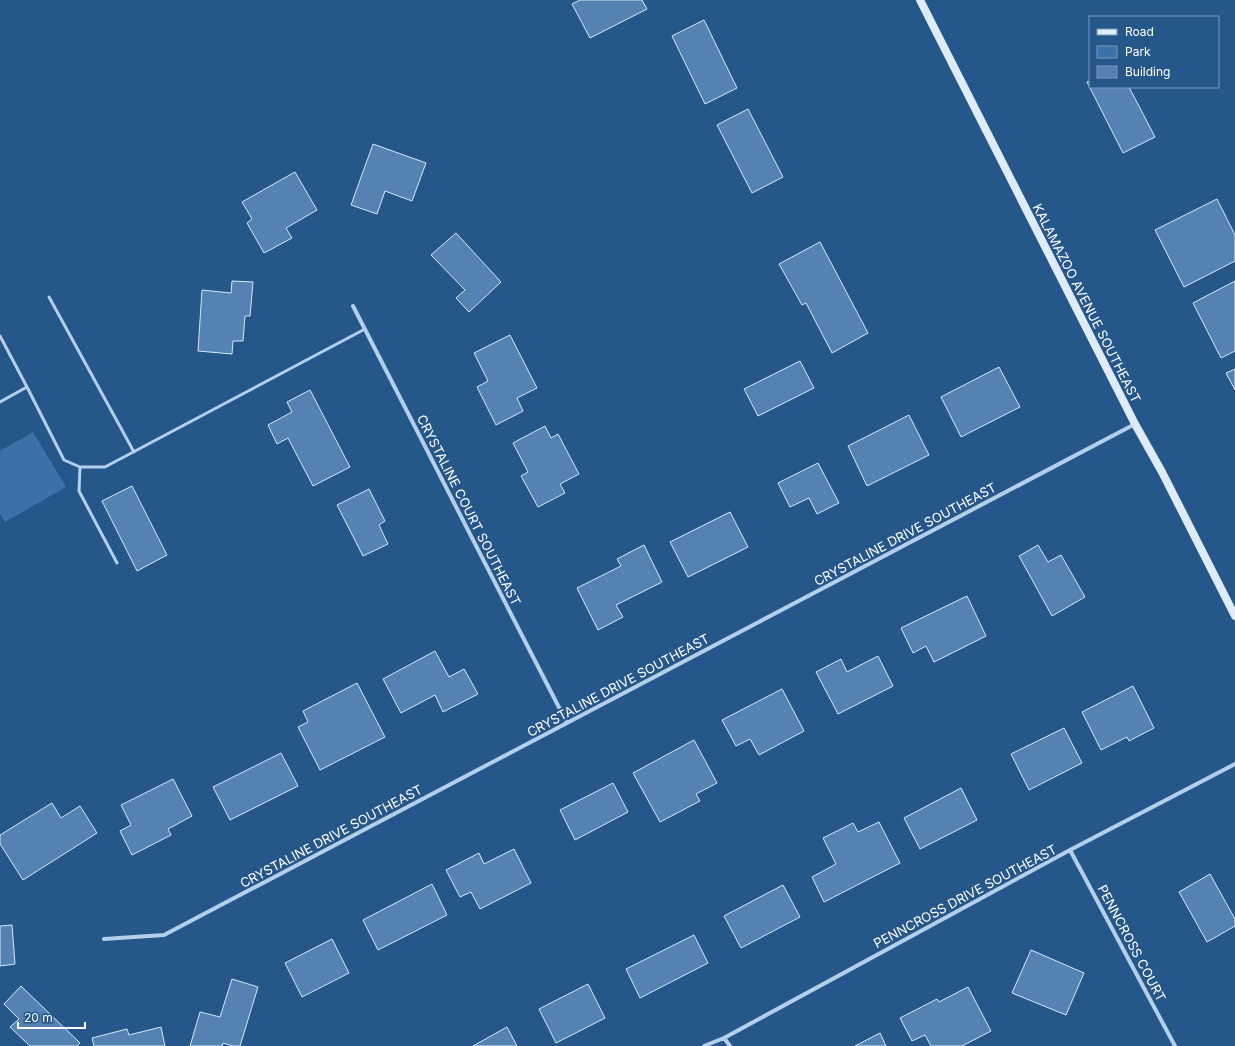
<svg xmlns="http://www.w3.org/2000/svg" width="1235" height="1046" font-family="Inter,sans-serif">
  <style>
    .green { fill: #3b71a7 }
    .building { fill: #5382b3; stroke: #d8e8f7 }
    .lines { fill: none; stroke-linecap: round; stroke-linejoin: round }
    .lane { stroke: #b4cfea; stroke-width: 3 }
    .street { stroke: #b4cfea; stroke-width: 4 }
    .secondary { stroke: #dfebf8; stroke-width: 8 }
    .labels { text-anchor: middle; stroke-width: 4; stroke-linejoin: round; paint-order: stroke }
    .street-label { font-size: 13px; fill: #fff; stroke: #26578a }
  </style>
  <rect width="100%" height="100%" fill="#26578a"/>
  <path class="green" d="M33 432 66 487 5 522 0 514V451Z"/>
  <path class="building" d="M580 0H642L647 9 590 38 572 4Z
    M704 20 737 88 705 104 672 36Z
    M1090 81V87H1129L1155 137 1123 153 1087 82Z
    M748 109 783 177 752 193 717 125Z
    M373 144 426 163 412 201 385 191 377 214 351 205Z
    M295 172 317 210 286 228 292 238 264 253 247 223 252 219 242 202Z
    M1217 199 1235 235V261L1184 287 1155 230Z
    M456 233 501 282 469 312 456 298 465 290 431 255Z
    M820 242 868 333 832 353 806 303 802 305 779 264Z
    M232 281 253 282 250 316H245L243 341H233L232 354 198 351 202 290 231 293Z
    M1235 281V351L1221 358 1193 303Z
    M510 335 537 388 517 398 523 411 496 425 477 387 488 381 474 353Z
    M800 361 814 388 758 416 744 389Z
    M999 367 1020 407 961 437 941 397Z
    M1235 369V390L1226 373Z
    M310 390 350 467 313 486 288 438 277 444 268 425 292 412 287 402Z
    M909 415 929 455 867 486 848 446Z
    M545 426 551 438 558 434 579 474 560 484 565 493 538 507 521 476 528 472 513 443Z
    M818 463 839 503 817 514 809 498 790 507 778 483Z
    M132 486 167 555 137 571 102 501Z
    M369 489 385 521 379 525 388 544 363 556 337 505Z
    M730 512 748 547 688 577 670 542Z
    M644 545 662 582 616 605 623 617 598 630 577 588 621 566 617 559Z
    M1038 545 1048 562 1061 555 1085 597 1052 616 1019 556Z
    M967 596 986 636 934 662 926 646 913 653 901 628Z
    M435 651 449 677 464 669 478 694 443 712 435 695 401 713 383 679Z
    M878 656 893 686 838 714 816 672 841 659 847 672Z
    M357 683 385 737 320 770 298 727 308 722 303 711Z
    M1133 686 1154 728 1129 741 1127 737 1101 750 1082 712Z
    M782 689 804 731 759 755 750 739 736 746 722 720Z
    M1064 728 1082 763 1029 790 1011 754Z
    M694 740 717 783 696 794 700 801 660 822 633 773Z
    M281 753 298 786 230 820 213 787Z
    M173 779 192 816 168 829 171 835 132 855 120 831 131 825 121 805Z
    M613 783 628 812 575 840 560 810Z
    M961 788 977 820 920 849 904 818Z
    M52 803 61 818 80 806 97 833 23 880 0 844V835Z
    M879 822 900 863 824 902 812 877 836 864 823 838 853 823 858 832Z
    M514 849 531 883 480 909 471 892 460 897 446 870 479 853 484 864Z
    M1210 874 1235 919V926L1207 942 1179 892Z
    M432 884 447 915 378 950 363 920Z
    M783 885 800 917 741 948 724 916Z
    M12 925 15 964 0 966V926Z
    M694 935 708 963 640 998 626 969Z
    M332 939 349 973 302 997 285 963Z
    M1031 950 1084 973 1066 1015 1012 993Z
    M232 979 258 987 240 1046H233L223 1043 222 1046H190L200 1012 220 1017Z
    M588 984 605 1018 556 1043 539 1009Z
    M21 986 80 1043 77 1046H30L10 1027 19 1019 4 1004Z
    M968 987 991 1031 962 1046H931L925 1035 912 1041 900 1018 937 999 939 1002Z
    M161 1027 165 1046H94L92 1038 127 1029 129 1035Z
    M507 1027 517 1046H473Z
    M880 1033 886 1046H855Z"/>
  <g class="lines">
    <path class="lane" d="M49 297 134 452
      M0 336 27 387
      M0 402 27 387 64 460 80 467H105L365 329
      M80 467 79 491 117 563"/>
    <path class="street" d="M353 306 567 723
      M1070 850 1175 1046
      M104 939 164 935 1135 424
      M724 1038 730 1046
      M704 1046 724 1038 1070 850 1235 764"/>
    <path class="secondary" d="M920 0 1135 424 1162 472 1235 616"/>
  </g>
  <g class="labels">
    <g class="street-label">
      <text transform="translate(1087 303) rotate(63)" y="5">KALAMAZOO AVENUE SOUTHEAST</text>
      <text transform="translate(469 510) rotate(63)" y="5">CRYSTALINE COURT SOUTHEAST</text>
      <text transform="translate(905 534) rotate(-28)" y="5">CRYSTALINE DRIVE SOUTHEAST</text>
      <text transform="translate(618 685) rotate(-28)" y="5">CRYSTALINE DRIVE SOUTHEAST</text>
      <text transform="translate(331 836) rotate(-28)" y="5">CRYSTALINE DRIVE SOUTHEAST</text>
      <text transform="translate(965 896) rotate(-28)" y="5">PENNCROSS DRIVE SOUTHEAST</text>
      <text transform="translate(1132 943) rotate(62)" y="5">PENNCROSS COURT</text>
    </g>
  </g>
  <rect x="1089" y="16" width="130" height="72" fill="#26578a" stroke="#7d9ab9"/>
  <rect x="1097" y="29" width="20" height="6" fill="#dfebf8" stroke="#7d9ab9"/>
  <text x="1125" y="36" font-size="12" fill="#ffffff">Road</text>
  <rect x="1097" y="46" width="20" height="12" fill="#3b71a7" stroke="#7d9ab9"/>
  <text x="1125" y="56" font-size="12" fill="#ffffff">Park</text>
  <rect x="1097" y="66" width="20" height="12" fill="#5382b3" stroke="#7d9ab9"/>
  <text x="1125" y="76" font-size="12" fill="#ffffff">Building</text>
  <path d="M18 1022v6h67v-6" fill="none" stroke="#ffffff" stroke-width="2"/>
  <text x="24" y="1022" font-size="12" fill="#ffffff" stroke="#26578a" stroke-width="3" paint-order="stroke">20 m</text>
</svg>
